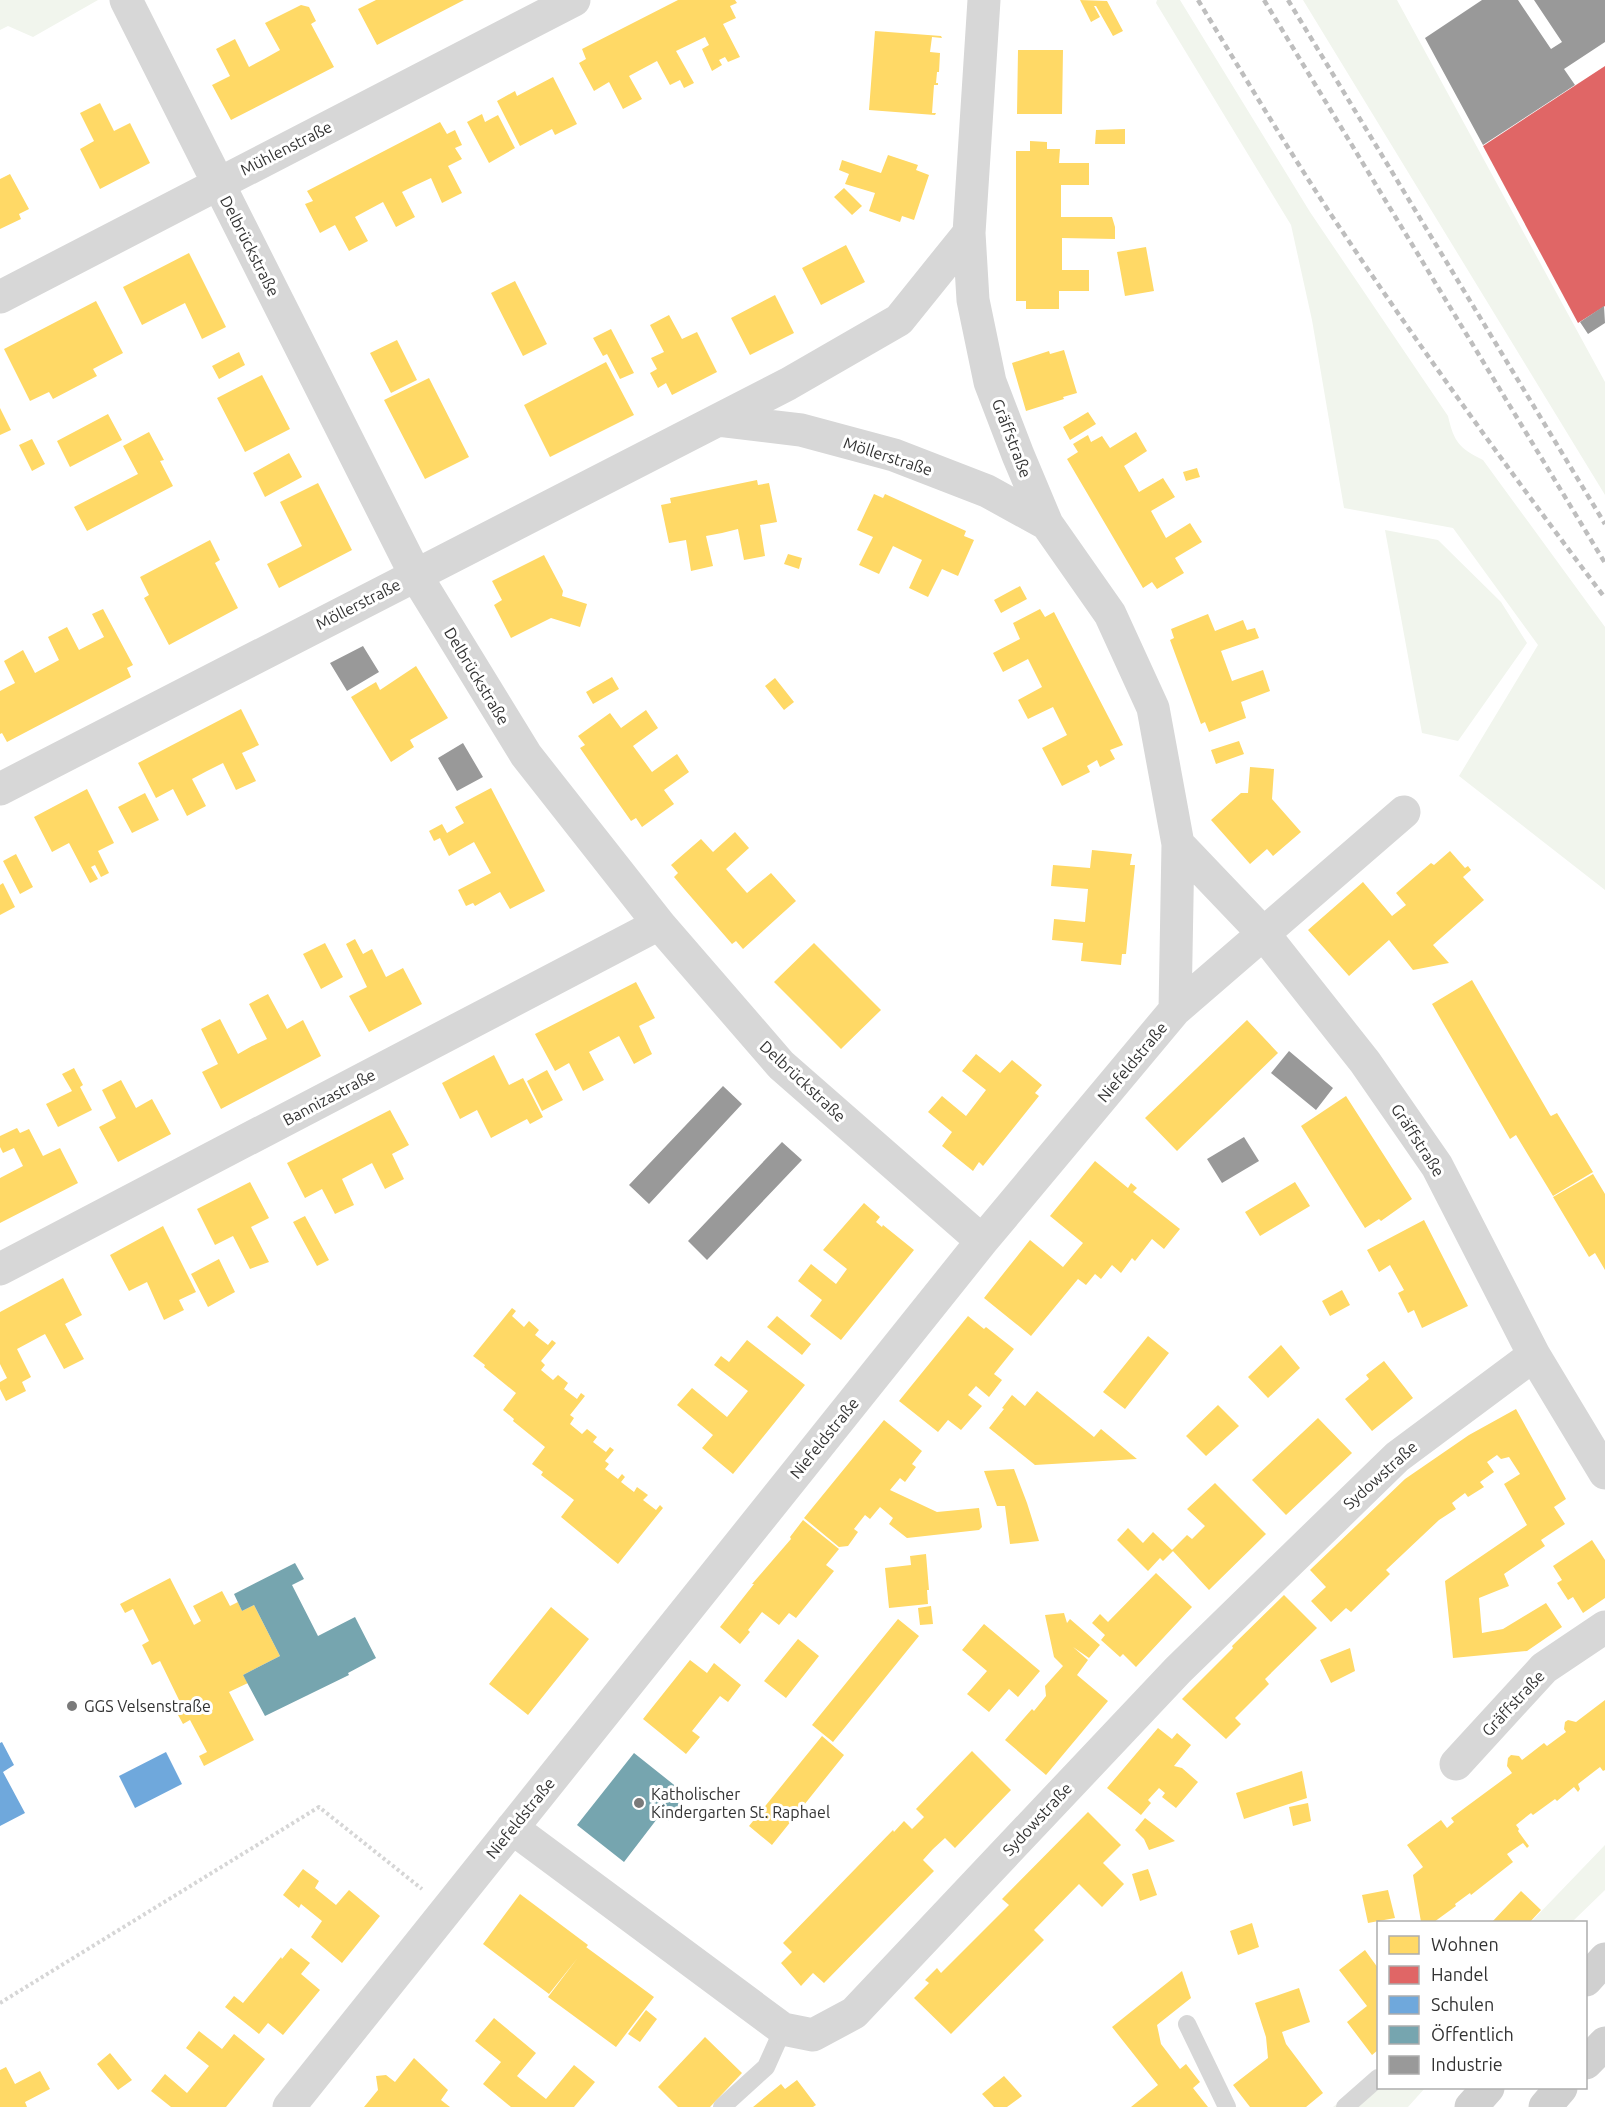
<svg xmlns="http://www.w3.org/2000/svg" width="1605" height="2107" font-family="Ubuntu,sans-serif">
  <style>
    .green { fill: #f1f5ed }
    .homes { fill: #ffd966 }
    .shops { fill: #e06666 }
    .schools { fill: #6fa8dc }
    .public { fill: #76a5af }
    .industry { fill: #999 }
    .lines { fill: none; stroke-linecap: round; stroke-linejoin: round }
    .path { stroke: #d6d6d6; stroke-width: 4; stroke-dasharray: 3 3; stroke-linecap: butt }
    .lane { stroke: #d7d7d7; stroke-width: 18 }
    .street { stroke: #d7d7d7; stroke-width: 33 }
    .secondary { stroke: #d0d0d0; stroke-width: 33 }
    .rail { stroke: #bebebe; stroke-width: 4.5; stroke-dasharray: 6 4.5; stroke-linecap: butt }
    .poi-dot { fill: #7a7a7a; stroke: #fff; stroke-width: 2 }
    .labels { text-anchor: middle; stroke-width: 6; stroke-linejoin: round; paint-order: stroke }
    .street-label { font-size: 16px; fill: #333; stroke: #fff }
    .poi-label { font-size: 16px; fill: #333; stroke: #fff; text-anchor: start }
  </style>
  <rect width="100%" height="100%" fill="#fff"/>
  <path class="green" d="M0 0H98L33 37 8 26 0 30Z
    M1157 0H1180L1310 212 1448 416C1454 442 1459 448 1483 460L1605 627V890L1459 776 1538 645 1453 528 1344 508 1312 320 1291 225 1156 3Z
    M1303 0H1397L1605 382V495Z
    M1385 530 1438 540 1501 602 1527 643 1458 741 1422 733Z
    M1605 1845V1890L1572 1922H1531Z
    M1378 2071V2088H1425L1408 2107H1333Z"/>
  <path class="homes" d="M376 0H464L377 45 358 9Z
    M678 0H735L737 3 730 6 736 18 723 24 740 57 728 62 725 57 719 60 722 65 712 71 702 49 709 45 705 37 676 51 694 83 684 88 680 80 670 85 657 61 629 76 642 99 623 109 609 82 594 91 579 63 586 59 582 49Z
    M1080 0 1107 1 1123 31 1113 36 1096 6H1094L1100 17 1091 22Z
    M301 5 309 7 316 21 311 24 334 67 231 120 212 85 230 76 216 49 235 39 249 67 264 59 280 50 265 23Z
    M875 31 941 36 942 38 932 37 930 52 940 53 939 72H937L936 83H938V85H934L932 113H936L935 115 869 110Z
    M1018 50H1063L1062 114H1017Z
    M553 77 577 124 555 135 552 129 520 146 497 101 515 91 517 96Z
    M100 103 114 131 130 123 150 163 100 189 80 149 94 141 80 113Z
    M482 114 485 122 498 115 515 148 489 163 467 122Z
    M440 122 447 134 455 130 462 145 455 148 462 159 448 166 462 193 442 203 431 178 416 185 402 192 415 217 396 227 383 202 355 217 368 241 349 251 335 225 320 233 305 204 313 201 307 191Z
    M1125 129V144H1095L1096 130Z
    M1030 141 1047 142V149H1060L1059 163H1089V185H1061V217H1112L1115 227V239L1062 238V270H1089V291H1059V309H1026V301H1016V151H1030Z
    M888 155 918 165 916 170 929 175 914 220 902 216 900 222 869 211 875 193 845 184 849 174 839 170 842 160 881 173Z
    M10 174 29 209 19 214 21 219 0 229V179Z
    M844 188 862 206 852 215 834 197Z
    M846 245 865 282 821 305 802 268Z
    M1146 247 1154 291 1125 296 1117 252Z
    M189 253 226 327 202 339 185 303 142 325 123 287Z
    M515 281 547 344 523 356 491 293Z
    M775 295 794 333 750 355 731 318Z
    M96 301 123 353 93 369 97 376 53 399 49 392 30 401 4 349Z
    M669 315 682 339 697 332 717 372 672 395 666 383 658 388 650 373 657 369 651 358 664 352 650 325Z
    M611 329 634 373 620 379 607 354 603 356 593 338Z
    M397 340 417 380 391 393 370 353Z
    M1064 350 1077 393 1063 397 1064 399 1026 411 1012 363 1049 351 1050 354Z
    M239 352 245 365 219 379 212 366Z
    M606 362 634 415 550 457 524 405Z
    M262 375 290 429 245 452 217 398Z
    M429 378 469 457 425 479 384 400Z
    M0 408 11 430 0 435Z
    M1088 412 1096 424 1070 440 1063 427Z
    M108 414 122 440 70 467 57 441Z
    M149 432 164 460 160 461 173 486 87 531 74 507 138 474 123 446Z
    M1136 432 1147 451 1124 466 1131 478 1139 492 1163 478 1175 497 1151 511 1166 538 1190 523 1202 542 1175 558 1184 573 1157 589 1152 582 1143 588 1067 459 1078 452 1073 444 1088 435 1091 442 1102 436 1110 448Z
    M32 439 45 464 32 471 19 445Z
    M289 453 302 477 265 497 253 473Z
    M1197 468 1200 477 1186 481 1183 472Z
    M757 480 758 485 769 483 777 522 760 525 765 556 744 560 738 529 722 533 706 536 713 566 691 571 686 540 669 543 661 505 671 503 670 498Z
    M318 483 352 550 279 588 267 564 302 546 280 502Z
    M874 494 883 498 885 494 966 531 964 536 974 540 958 576 942 569 928 597 909 588 922 560 893 546 879 574 859 565 873 537 857 530Z
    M210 540 220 560 215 563 238 608 169 645 144 598 149 595 140 577Z
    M788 554 802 558 799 569 784 564Z
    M544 555 563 591 562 596 587 604 580 627 551 618 511 638 494 605 502 600 492 581Z
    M1020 586 1027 599 1001 613 994 600Z
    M103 609 133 665 127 668 131 677 7 742 2 733 0 734V691L15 683 4 661 23 650 35 673 59 660 48 637 67 627 79 650 104 637 92 614Z
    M1040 609 1045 617 1054 612 1123 745 1110 750 1115 759 1100 767 1097 760 1087 766 1090 772 1062 786 1042 748 1067 735 1053 707 1028 719 1018 700 1042 687 1028 659 1003 672 993 653 1020 639 1013 623Z
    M1208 614 1215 631 1243 620 1247 630 1255 628 1259 638 1221 651 1232 681 1263 670 1270 691 1241 702 1246 718 1209 732 1205 722 1201 724 1170 640 1174 638 1171 629Z
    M416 666 448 718 410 740 414 747 391 762 351 697 376 682 380 690Z
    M612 677 619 689 593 704 586 692Z
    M775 678 794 702 784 710 765 686Z
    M241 709 259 745 242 753 256 781 236 790 223 763 207 771 192 779 206 806 187 816 173 789 156 798 138 763Z
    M646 710 658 728 633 746 652 772 677 754 689 772 664 790 674 804 642 827 636 818 631 821 605 784 580 748 585 745 578 736 610 713 621 728Z
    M1239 741 1244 754 1216 764 1211 750Z
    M1250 767 1274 769 1272 799 1301 832 1273 856 1267 849 1250 864 1211 820 1241 793H1248Z
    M491 788 545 891 510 909 500 892 475 906 473 903 466 906 458 890 491 873 474 842 449 856 440 838 434 841 429 831 442 824 447 833 464 823 455 807Z
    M87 789 114 843 98 851 109 873 101 877 95 865 91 867 98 879 90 883 69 843 52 852 34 817Z
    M145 793 159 820 132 833 118 807Z
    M735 832 749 848 726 869 747 893 771 873 796 901 743 949 736 941 732 944 685 890 674 877 678 873 671 865 701 839 713 852Z
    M1092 850 1132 854 1130 865H1135L1126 954H1122L1121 965 1081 961 1083 943 1052 940 1054 919 1085 922 1088 889 1051 886 1053 865 1090 868Z
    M1450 851 1465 868 1468 866 1471 870 1463 877 1484 900 1433 945 1449 963 1413 970 1389 940 1349 976 1308 930 1363 882 1392 916 1406 905 1396 893 1431 863 1434 865Z
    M16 854 33 887 20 894 3 861Z
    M3 883 15 907 0 915V885Z
    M355 939 363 954 372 949 386 977 403 968 422 1004 369 1032 349 996 367 987 346 944Z
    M325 943 343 977 321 989 303 954Z
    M814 943 881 1010 841 1049 774 982Z
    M1472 980 1550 1115 1551 1116 1557 1113 1593 1172 1553 1196 1516 1135 1510 1139 1432 1004Z
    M636 982 655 1018 639 1026 652 1054 634 1064 619 1036 589 1052 604 1080 583 1091 569 1063 555 1071 535 1034Z
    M268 994 287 1029 303 1020 321 1056 221 1109 202 1072 218 1064 201 1029 220 1019 238 1054 252 1046 267 1039 249 1004Z
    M1247 1020 1278 1053 1177 1151 1145 1118Z
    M976 1054 1000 1073 1012 1060 1042 1085 1035 1093 1039 1096 983 1166 979 1162 973 1171 942 1146 952 1132 928 1112 942 1096 966 1116 986 1090 962 1071Z
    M494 1055 509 1085 523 1078 543 1117 530 1124 527 1119 491 1138 477 1110 460 1119 442 1083Z
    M74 1068 83 1085 80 1087 92 1110 58 1127 46 1104 72 1091 62 1074Z
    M547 1070 563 1100 542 1111 527 1081Z
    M121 1080 136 1108 152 1099 171 1134 118 1162 99 1127 116 1118 102 1090Z
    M1346 1096 1412 1199 1381 1221 1379 1219 1365 1228 1301 1126Z
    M390 1110 409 1145 392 1154 404 1179 385 1189 372 1163 342 1179 354 1205 335 1214 322 1189 305 1198 287 1163Z
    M17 1128 20 1133 29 1129 43 1156 60 1148 78 1183 0 1223V1178L23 1166 14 1148 3 1153 0 1147V1136Z
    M1095 1161 1128 1188 1131 1183 1137 1188 1133 1192 1180 1229 1164 1249 1152 1239 1135 1261 1132 1258 1121 1273 1112 1265 1101 1279 1095 1274 1086 1285 1078 1279 1031 1336 984 1298 1030 1240 1063 1267 1083 1243 1050 1216Z
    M1593 1174 1605 1194V1270L1595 1253 1589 1257 1553 1197Z
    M250 1182 269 1218 251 1227 269 1262 250 1269 233 1236 215 1245 197 1209Z
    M1295 1182 1310 1206 1260 1236 1245 1212Z
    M864 1203 880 1217 876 1222 882 1227 883 1225 914 1250 841 1340 810 1316 822 1300 798 1281 811 1264 836 1284 847 1269 823 1250Z
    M305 1216 329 1260 317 1266 293 1222Z
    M1424 1220 1468 1306 1422 1328 1414 1310 1408 1313 1398 1293 1404 1290 1390 1265 1379 1272 1367 1250Z
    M163 1226 196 1292 179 1300 184 1310 164 1320 147 1282 129 1291 110 1255Z
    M219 1259 235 1292 208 1307 191 1274Z
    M63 1278 82 1315 65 1324 84 1359 64 1369 45 1334 17 1349 31 1377 22 1382 26 1391 6 1401 0 1389V1382L7 1378 0 1364V1312Z
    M1342 1290 1350 1305 1330 1316 1322 1301Z
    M512 1308 516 1311 512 1316 524 1327 529 1321 539 1330 535 1335 548 1345 552 1340 556 1343 541 1361 545 1365 541 1370 553 1380 558 1375 568 1383 564 1389 577 1399 581 1393 585 1396 570 1415 574 1418 570 1424 582 1434 587 1429 597 1437 593 1442 606 1452 610 1447 614 1450 605 1461 609 1464 605 1469 618 1479 622 1474 625 1477 621 1482 634 1492 637 1487 648 1495 643 1500 656 1510 660 1505 663 1508 618 1564 561 1517 574 1500 541 1475 543 1472 532 1464 545 1447 513 1421 514 1419 503 1410 516 1393 484 1367 485 1365 473 1356Z
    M777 1316 811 1344 802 1355 767 1327Z
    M968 1316 984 1329 986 1327 1014 1349 994 1374 1002 1380 989 1397 976 1386 968 1395 982 1406 961 1430 948 1420 938 1432 899 1401Z
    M1148 1336 1169 1353 1125 1409 1103 1392Z
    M747 1340 805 1385 733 1474 702 1448 713 1435 677 1405 692 1388 727 1417 748 1391 714 1365 721 1356 729 1362Z
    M1281 1345 1300 1368 1268 1398 1248 1377Z
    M1384 1361 1413 1398 1372 1431 1345 1399 1369 1379 1366 1375Z
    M1037 1391 1094 1437 1101 1429 1137 1459 1035 1465 989 1428 1004 1409 1002 1408 1012 1395 1025 1406Z
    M1218 1405 1239 1426 1206 1456 1186 1436Z
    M1516 1409 1566 1499 1554 1507 1565 1524 1541 1540 1545 1546 1504 1574 1509 1586 1479 1598 1482 1633 1503 1629 1546 1603 1562 1627 1527 1651 1453 1658 1445 1581 1527 1525 1504 1484 1520 1474 1509 1457 1501 1459 1497 1455 1487 1462 1494 1472 1480 1482 1484 1487 1468 1497 1465 1493 1452 1503 1456 1509 1439 1520 1386 1570 1390 1574 1351 1612 1346 1608 1331 1622 1311 1601 1326 1587 1310 1570 1405 1479 1469 1435Z
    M1318 1418 1352 1453 1286 1515 1252 1480Z
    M884 1420 922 1451 912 1464 916 1467 905 1482 900 1478 890 1490 937 1512 979 1508 982 1527 979 1530 907 1538 889 1524 893 1518 880 1507 870 1519 865 1515 854 1529 858 1532 848 1546 839 1547 804 1518Z
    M1014 1469 1027 1503 1039 1541 1010 1544 1005 1506H997L984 1471Z
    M1215 1483 1266 1534 1209 1590 1172 1550 1187 1535 1192 1539 1205 1526 1187 1509Z
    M803 1520 839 1549 826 1565 834 1571 796 1618 789 1613 779 1625 762 1612 748 1630 750 1632 740 1644 720 1627 754 1584H752L791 1539 790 1537Z
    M1128 1528 1143 1543 1153 1532 1173 1551 1163 1561 1160 1558 1148 1571 1117 1540Z
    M1592 1540 1605 1560V1598L1583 1613 1573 1597 1568 1600 1557 1583 1562 1580 1553 1566Z
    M926 1554 929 1590H927L928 1604 889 1608 885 1568 911 1565 910 1556Z
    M1156 1573 1192 1607 1136 1667 1123 1654 1120 1657 1101 1640 1105 1635 1092 1623 1100 1614 1108 1622Z
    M170 1578 194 1625 201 1621 193 1606 222 1591 230 1606 238 1602 242 1611 254 1605 280 1656 243 1675 248 1683 229 1692 254 1740 204 1766 199 1756 207 1752 190 1720 183 1724 172 1704 179 1700 160 1661 152 1665 142 1645 149 1641 133 1609 125 1613 120 1604Z
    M1284 1595 1317 1628 1265 1679 1269 1684 1235 1718 1241 1724 1226 1739 1182 1699 1233 1648 1232 1646Z
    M931 1606 933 1624 920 1625 918 1608Z
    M551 1607 589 1639 528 1715 489 1684Z
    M1064 1613 1067 1623 1070 1619 1100 1645 1089 1658 1073 1647 1088 1660 1077 1675 1108 1701 1046 1775 1005 1740 1032 1709 1034 1711 1046 1696 1045 1686 1063 1666 1054 1657 1045 1615Z
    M898 1619 919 1636 833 1742 812 1725Z
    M984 1624 1040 1671 1018 1697 1009 1689 989 1712 967 1694 987 1671 962 1650Z
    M798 1639 819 1656 786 1698 764 1681Z
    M1350 1648 1355 1671 1331 1683 1320 1660Z
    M690 1660 707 1673 714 1663 741 1685 728 1702 720 1696 692 1731 700 1737 686 1754 643 1719Z
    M1605 1700V1770L1603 1771 1600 1767 1578 1784 1580 1789 1578 1792 1574 1787 1557 1801 1555 1799 1533 1815 1531 1813 1516 1825 1519 1829 1518 1831 1529 1846 1527 1848 1523 1843 1507 1854 1513 1862 1471 1895 1470 1893 1455 1904 1456 1906 1434 1922H1421L1413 1875 1423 1867 1407 1845 1441 1820 1447 1828 1454 1822 1451 1818 1512 1773 1507 1766 1508 1758 1511 1755 1519 1756 1522 1760 1544 1743 1547 1746 1566 1732 1564 1729 1565 1722 1568 1720 1576 1722Z
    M1158 1728 1172 1739 1177 1733 1191 1745 1174 1766 1182 1768 1198 1782 1176 1808 1162 1797 1165 1793 1159 1788 1148 1800 1151 1803 1141 1815 1107 1788Z
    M822 1736 844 1755 772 1845 749 1826Z
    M972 1751 1011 1790 955 1848 945 1838 933 1849 923 1860 934 1871 824 1983 813 1973 801 1986 781 1963 792 1952 783 1943 893 1830 894 1832 904 1821 912 1829 924 1817 916 1809Z
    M1302 1771 1307 1798 1244 1819 1236 1793Z
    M1308 1803 1311 1821 1293 1826 1289 1807Z
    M1088 1812 1121 1845 1103 1863 1124 1884 1102 1907 1079 1884 1034 1930 1044 1940 951 2034 914 1998 929 1983 925 1980 937 1968 941 1973 1009 1905 1002 1899Z
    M1145 1818 1175 1841 1149 1850 1144 1839 1135 1830Z
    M303 1869 319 1881 315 1888 336 1905 349 1890 380 1916 342 1963 311 1937 322 1921 301 1904 299 1908 283 1895Z
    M1148 1869 1157 1895 1140 1901 1132 1874Z
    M1388 1890 1395 1918 1368 1923 1362 1895Z
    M1521 1891 1541 1910 1530 1922H1492Z
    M520 1894 588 1945 549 1994 483 1944Z
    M1252 1923 1259 1947 1238 1955 1230 1931Z
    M586 1947 654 1997 616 2047 548 1997Z
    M291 1948 310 1963 301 1974 320 1990 283 2035 268 2023 259 2034 225 2007 234 1996 243 2003 281 1957 282 1959Z
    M1365 1950 1378 1968V2050L1372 2055 1347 2022 1367 2006 1339 1970Z
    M1182 1971 1191 1998 1157 2025 1161 2044 1180 2069 1186 2064 1200 2082 1193 2088 1208 2107H1131L1158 2085 1112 2027Z
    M1299 1988 1310 2022 1282 2032 1286 2044 1323 2093 1306 2107H1250L1233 2085 1268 2058 1266 2037 1255 2003Z
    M646 2010 657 2019 640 2042 628 2034Z
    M494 2018 536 2053 517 2076 546 2099 574 2065 595 2082 574 2107H511L483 2084 501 2062 475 2041Z
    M199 2031 222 2049 234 2034 265 2059 226 2107H171L151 2091 165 2074 187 2093 209 2066 186 2048Z
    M705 2037 742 2073 710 2107H678L658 2087Z
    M110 2053 132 2080 118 2090 97 2064Z
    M414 2058 448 2090 441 2100 450 2107H364L378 2090 376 2076 386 2075 395 2082Z
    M6 2067 15 2084 40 2071 50 2089 25 2102 27 2107H0V2070Z
    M1004 2076 1022 2096 1007 2107H994L982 2094Z
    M797 2080 816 2105 813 2107H753L781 2084 785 2089Z"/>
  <path class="shops" d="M1605 66V306L1578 323 1483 146Z"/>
  <path class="schools" d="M2 1742 14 1765 3 1772 25 1813 0 1826V1743Z
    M166 1752 182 1784 135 1808 119 1776Z"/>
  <path class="public" d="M295 1563 304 1579 292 1585 318 1636 355 1617 376 1658 348 1673 349 1675 265 1716 243 1675 280 1656 254 1605 242 1611 234 1594Z
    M634 1753 688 1796 668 1821 660 1815 624 1862 577 1825Z"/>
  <path class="industry" d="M1482 0H1518L1551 49 1562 42 1534 0H1605V42L1564 69 1575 85 1483 145 1425 38Z
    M1604 306 1605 323 1588 334 1580 322Z
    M363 646 379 672 347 691 330 663Z
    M463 743 483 777 457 791 438 758Z
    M1289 1051 1333 1088 1316 1110 1271 1073Z
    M723 1086 742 1104 649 1204 629 1185Z
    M1244 1137 1259 1161 1222 1183 1207 1159Z
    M782 1142 802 1160 707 1260 688 1241Z"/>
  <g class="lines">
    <path class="path" d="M0 2003 319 1807 422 1889"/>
    <path class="lane" d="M1187 2024 1227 2107
      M722 2107 766 2067 783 2029
      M1345 2107 1378 2078"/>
    <path class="street" d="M126 0 415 574 526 755 659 924 781 1065 982 1241
      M984 0 969 233 973 300 990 382 1018 455 1047 524 1110 614 1153 708 1178 844 1263 933 1365 1062 1437 1166 1534 1355 1605 1473
      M0 297 574 0
      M718 420 801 430 894 455 987 491 1047 524
      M0 789 788 384 899 320 969 233
      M1175 1010 1178 844
      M0 1269 659 924
      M1456 1764 1544 1668 1605 1627
      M512 1828 783 2029 813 2035 854 2013 1178 1670 1397 1457 1534 1355
      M289 2107 982 1241 1175 1010 1404 812"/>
    <path class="secondary" d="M1586 1980 1605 1959
      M1586 2063 1605 2043
      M1471 2107 1488 2088
      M1545 2107 1561 2088"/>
    <path class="rail" d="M1198 0C1241 71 1284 143 1330 213 1417 344 1510 472 1605 598
      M1264 0 1605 563
      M1288 0 1605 524"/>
  </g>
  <g class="poi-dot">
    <circle cx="72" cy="1706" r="6"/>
    <circle cx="639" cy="1803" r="6"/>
  </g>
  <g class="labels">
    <g class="street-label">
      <text transform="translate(286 148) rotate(-27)" y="6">Mühlenstraße</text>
      <text transform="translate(250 246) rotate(63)" y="6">Delbrückstraße</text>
      <text transform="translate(1012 438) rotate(69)" y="6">Gräffstraße</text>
      <text transform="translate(888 456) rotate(18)" y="6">Möllerstraße</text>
      <text transform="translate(358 604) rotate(-27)" y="6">Möllerstraße</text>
      <text transform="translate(477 676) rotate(59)" y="6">Delbrückstraße</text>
      <text transform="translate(1132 1062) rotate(-50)" y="6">Niefeldstraße</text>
      <text transform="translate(803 1081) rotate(43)" y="6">Delbrückstraße</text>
      <text transform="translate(329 1097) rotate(-28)" y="6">Bannizastraße</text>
      <text transform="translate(1418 1140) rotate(57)" y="6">Gräffstraße</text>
      <text transform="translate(824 1438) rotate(-51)" y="6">Niefeldstraße</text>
      <text transform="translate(1380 1475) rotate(-42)" y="6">Sydowstraße</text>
      <text transform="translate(1513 1703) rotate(-47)" y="6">Gräffstraße</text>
      <text transform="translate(520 1818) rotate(-51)" y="6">Niefeldstraße</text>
      <text transform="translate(1037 1819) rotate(-47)" y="6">Sydowstraße</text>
    </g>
    <g class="poi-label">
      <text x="84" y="1712">GGS Velsenstraße</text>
      <text x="651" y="1800">Katholischer<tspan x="651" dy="18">Kindergarten St. Raphael</tspan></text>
    </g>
  </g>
  <rect x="1377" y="1921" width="210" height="168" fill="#ffffff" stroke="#adadad" stroke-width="1.5"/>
  <rect x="1389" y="1936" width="30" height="18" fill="#ffd966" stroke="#adadad" stroke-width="1.5"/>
  <text x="1431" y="1951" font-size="18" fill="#333333">Wohnen</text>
  <rect x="1389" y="1966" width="30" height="18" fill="#e06666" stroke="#adadad" stroke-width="1.5"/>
  <text x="1431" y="1981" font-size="18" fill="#333333">Handel</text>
  <rect x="1389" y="1996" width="30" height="18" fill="#6fa8dc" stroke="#adadad" stroke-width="1.5"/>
  <text x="1431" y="2011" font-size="18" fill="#333333">Schulen</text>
  <rect x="1389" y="2026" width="30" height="18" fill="#76a5af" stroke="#adadad" stroke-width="1.5"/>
  <text x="1431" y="2041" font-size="18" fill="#333333">Öffentlich</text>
  <rect x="1389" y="2056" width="30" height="18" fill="#999999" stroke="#adadad" stroke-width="1.5"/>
  <text x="1431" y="2071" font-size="18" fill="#333333">Industrie</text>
</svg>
